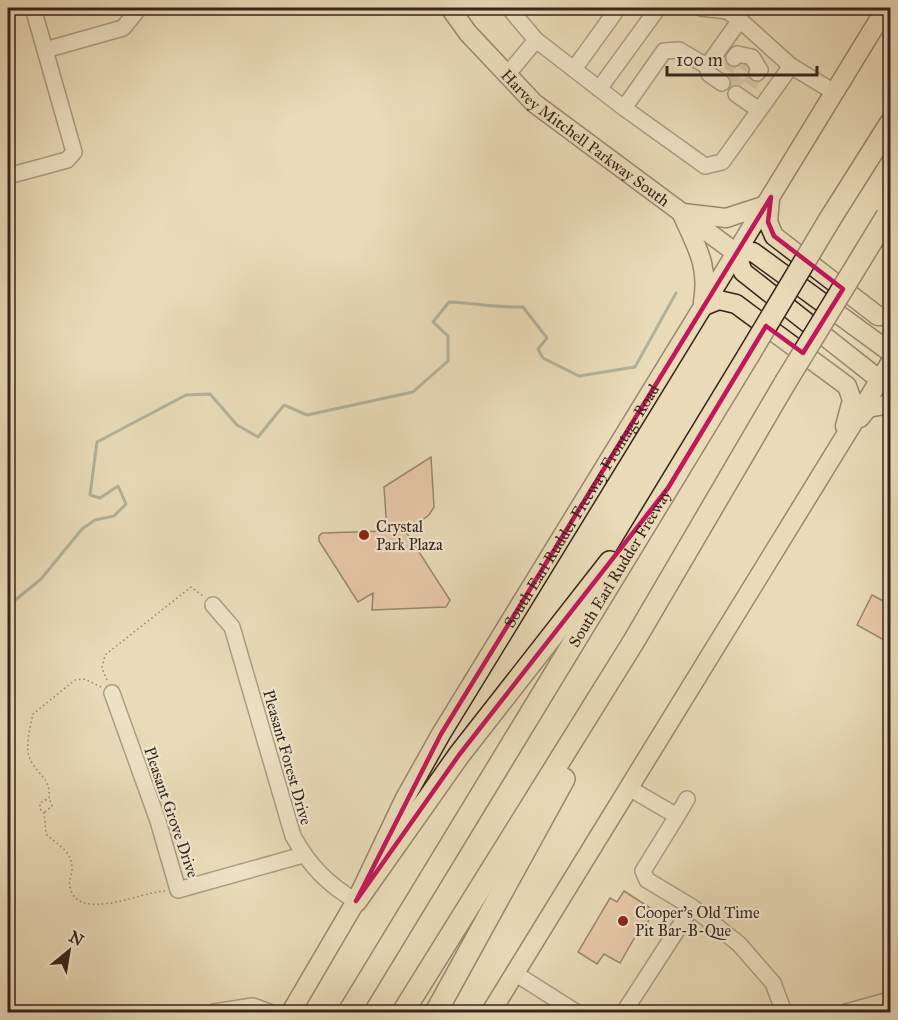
<svg xmlns="http://www.w3.org/2000/svg" width="898" height="1020" font-family="'IM FELL Great Primer',serif">
  <style>
    .lines { fill: none; stroke-linecap: round; stroke-linejoin: round }
    .stream { stroke: #707f74; stroke-width: 3 }
    .building { fill: #e7b398; stroke: #36241a; stroke-width: 1.5 }
    .minor-tunnel { stroke: #c5b698; stroke-width: 15; stroke-dasharray: 15 8; stroke-linecap: butt }
    .minor-casing { stroke: #635242; stroke-width: 18 }
    .major-casing { stroke: #36241a; stroke-width: 21 }
    .highway-casing { stroke: #36241a; stroke-width: 24 }
    .path { stroke: #36241a; stroke-width: 1.5; stroke-dasharray: 1.5 3; stroke-linecap: butt }
    .minor { stroke: #f1e8d1; stroke-width: 15 }
    .major { stroke: #e9dbb8; stroke-width: 18 }
    .highway { stroke: #e9dbb8; stroke-width: 21 }
    .highway-bridge-casing { stroke: #36241a; stroke-width: 24; stroke-linecap: butt }
    .highway-bridge { stroke: #e9dbb8; stroke-width: 21 }
    .marked { fill: none; stroke: #c2185b; stroke-width: 4.5; stroke-linejoin: round }
    .poi-dot { fill: #8f2418; stroke: #f1e8d1; stroke-width: 2 }
    .labels { text-anchor: middle; stroke-width: 4.5; stroke-linejoin: round; paint-order: stroke }
    .street-label { font-size: 16px; fill: #36241a; stroke: #f1e8d1 }
    .poi-label { font-size: 16px; fill: #36241a; stroke: #f1e8d1; text-anchor: start }
  </style>
  <rect width="100%" height="100%" fill="#e9dbb8"/>
  <filter id="stains"><feTurbulence type="fractalNoise" baseFrequency=".00333" numOctaves="4"/><feColorMatrix values="0 0 0 0 .2 0 0 0 0 .09 0 0 0 0 .02 0 0 0 .5 -.17"/></filter>
  <radialGradient id="worn" r=".72"><stop offset=".6" stop-color="#630" stop-opacity="0"/><stop offset="1" stop-color="#630" stop-opacity=".3"/></radialGradient>
  <g class="lines">
    <path class="stream" d="M8 606 41 579 82 529 95 520 114 516 126 504 118 486 100 498 90 495 97 442 186 395 210 394 237 425 258 437 284 405 307 415 413 392 448 361V336L433 322 449 302C474 303 498 308 523 307L547 338 538 349 543 358 579 376 635 367 676 293"/>
  </g>
  <path class="building" d="M431 457 434 507 429 515 406 532 450 600 446 607 372 610 373 593 358 602 319 541V536L322 533 387 531 384 487Z
    M872 595 891 605V644L857 625Z
    M624 891 655 911 642 931 639 930 620 963 604 954 597 964 578 952 610 898 617 902Z"/>
  <g class="lines">
    <path class="minor-tunnel" d="M726 69 734 58
      M749 85 757 73
      M730 89 746 65"/>
    <g class="minor-casing">
      <path id="minor" d="M509 8 536 40
        M701 8 727 11 740 20
        M45 50 123 28 136 12 135 8
        M734 58 737 54 752 57 760 70 757 73
        M707 66 709 74 722 83
        M791 66 722 162 705 166 624 108 664 51 679 50 707 66 740 20 791 66 834 92
        M574 69 618 8
        M507 75 536 40 624 108
        M599 89 658 8
        M736 94 759 110
        M8 176 67 160 74 152 33 8
        M880 380 890 388
        M213 605 232 627 293 836C309 865 327 884 356 901
        M112 693 158 821 178 890 303 855
        M629 788 677 816 643 871 647 880 692 907 739 944 773 983 784 1012
        M677 816 687 799
        M516 974 576 1012
        M214 1012 253 1006 269 1012
        M624 1012 692 907
        M846 1012 890 1000"/>
    </g>
    <g class="major-casing">
      <g id="major">
        <path id="s1" d="M450 8 468 33 534 103 736 253 743 272 880 380"/>
        <path d="M770 199 768 222 774 236 878 316H890"/>
        <path d="M683 213 726 218 766 205"/>
        <path d="M682 214C697 248 709 265 703 302"/>
        <path d="M736 253 753 252 890 352"/>
        <path d="M704 306 719 300 736 304 847 386 852 400 845 426"/>
        <path d="M860 418 868 408 890 404"/>
        <path id="s2" d="M291 1012 356 901 404 800 441 734 886 8"/>
        <path d="M491 1012 890 363"/>
      </g>
    </g>
    <g class="highway-casing">
      <g id="highway">
        <path d="M830 219 890 124"/>
        <path d="M356 901 459 755 610 562"/>
        <path id="s3" d="M349 1012 748 356"/>
        <path d="M403 1012 634 641 785 383"/>
        <path d="M436 1012 564 779"/>
      </g>
    </g>
    <path class="path" d="M107 680 102 668 105 655 191 587 203 596
      M101 687 85 679 75 680 33 714C30 728 24 749 31 761 39 776 51 779 49 798L40 803V809L44 813 46 834C57 845 72 850 72 869 72 875 68 881 70 887 77 923 141 892 165 891
      M45 812 52 806 49 798"/>
    <use href="#minor" class="minor"/>
    <use href="#major" class="major"/>
    <use href="#highway" class="highway"/>
    <g class="highway-bridge-casing">
      <path id="highway-bridge" d="M748 356 830 219
        M785 383 887 216"/>
    </g>
    <use href="#highway-bridge" class="highway-bridge"/>
  </g>
  <path d="M0 0H898V1020H0ZM771 197 768 222 774 236 843 289 803 353 766 326 668 488 459 755 356 901 441 734Z" fill="#e9dbb8" fill-opacity=".55" fill-rule="evenodd"/>
  <path class="marked" d="M771 197 768 222 774 236 843 289 803 353 766 326 668 488 459 755 356 901 441 734Z"/>
  <g class="poi-dot">
    <circle cx="364" cy="535" r="6"/>
    <circle cx="623" cy="921" r="6"/>
  </g>
  <g class="labels">
    <g class="street-label">
      <text dy="6" stroke="none"><textPath href="#s1" startOffset="189">Harvey Mitchell Parkway South</textPath></text>
      <text dy="6" stroke="none"><textPath href="#s2" startOffset="584">South Earl Rudder Freeway Frontage Road</textPath></text>
      <text dy="6" stroke="none"><textPath href="#s3" startOffset="520">South Earl Rudder Freeway</textPath></text>
      <text transform="translate(288 757) rotate(74)" y="6">Pleasant Forest Drive</text>
      <text transform="translate(172 812) rotate(71)" y="6">Pleasant Grove Drive</text>
    </g>
    <g class="poi-label">
      <text x="376" y="532">Crystal<tspan x="376" dy="18">Park Plaza</tspan></text>
      <text x="635" y="918">Cooper's Old Time<tspan x="635" dy="18">Pit Bar-B-Que</tspan></text>
    </g>
  </g>
  <rect width="898" height="1020" fill="none" stroke="#e9dbb8" stroke-width="30"/>
  <rect x="9" y="9" width="880" height="1002" fill="none" stroke="#36241a" stroke-width="3"/>
  <rect x="15" y="15" width="868" height="990" fill="none" stroke="#36241a" stroke-width="1.5"/>
  <g transform="translate(69 951) rotate(30)" stroke="#f1e8d1" stroke-width="4.5" paint-order="stroke">
  <path d="M0-4.5L10 22L0 15L-10 22Z" fill="#36241a"/>
  <text y="-9" font-size="16" font-weight="bold" text-anchor="middle" fill="#36241a">N</text>
  </g>
  <path d="M667 66v9h150v-9" fill="none" stroke="#36241a" stroke-width="3"/>
  <text x="676" y="66" font-size="18" fill="#36241a" stroke="#f1e8d1" stroke-width="4.5" paint-order="stroke">100 m</text>
  <rect width="100%" height="100%" filter="url(#stains)"/>
  <rect width="100%" height="100%" fill="url(#worn)"/>
</svg>
